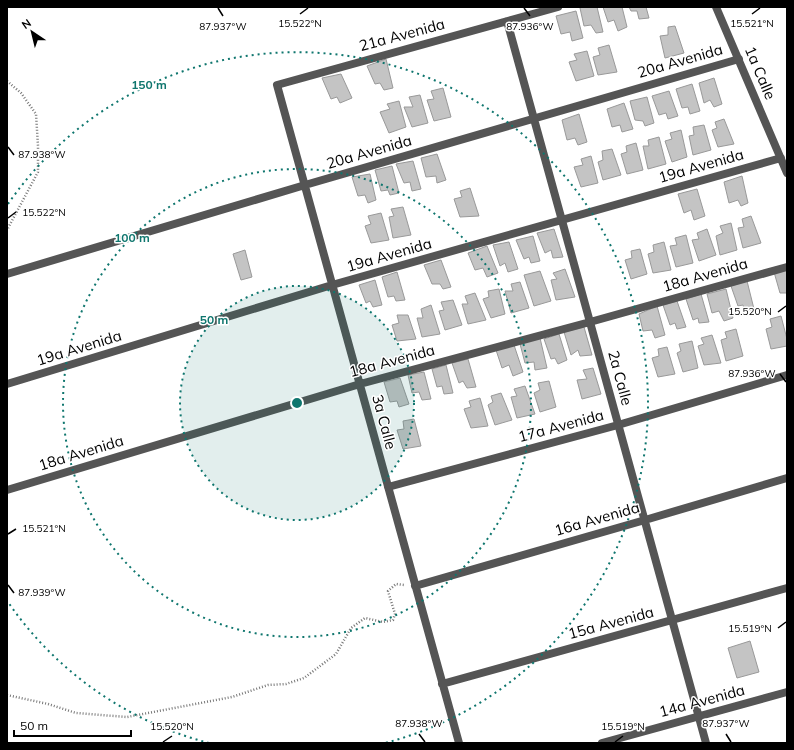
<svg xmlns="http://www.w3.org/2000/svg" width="794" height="750" font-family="Mulish,sans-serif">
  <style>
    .building { fill: #c4c4c4; stroke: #999 }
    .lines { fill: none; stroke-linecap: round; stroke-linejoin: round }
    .path { stroke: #777; stroke-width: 2.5; stroke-dasharray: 1 2; stroke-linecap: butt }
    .minor { stroke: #555; stroke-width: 8 }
    .ticks { fill: none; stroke: #000; stroke-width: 1.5 }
    .ring { fill: none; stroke: #0f766e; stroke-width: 2; stroke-dasharray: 2 4 }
    .labels { text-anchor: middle; stroke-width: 3; stroke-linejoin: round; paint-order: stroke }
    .street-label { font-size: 15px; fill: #000; stroke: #fff }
    .ticks-label { font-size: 10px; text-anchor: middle; fill: #000; stroke: #fff; stroke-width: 3; stroke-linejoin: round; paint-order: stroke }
    .centre { fill: #0f766e; stroke: #fff; stroke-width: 2 }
    .ring-label { font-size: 12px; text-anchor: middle; font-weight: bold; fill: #0f766e; stroke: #fff; stroke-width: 3; stroke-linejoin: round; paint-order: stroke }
  </style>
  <rect width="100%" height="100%" fill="#fff"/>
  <path class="building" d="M583 7H597L603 32 596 33 591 25 584 26 580 8Z
    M603 7H622L627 27 618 31 614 20 608 22Z
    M629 7H646L649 18 639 19 637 11H631Z
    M576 11 583 38 572 41 570 32 561 34 556 16Z
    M675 26 684 53 665 58 660 36 668 35V27Z
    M609 45 617 72 598 75 593 57 600 55 598 48Z
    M587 51 594 76 576 81 569 62 577 60 574 54Z
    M386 59 393 88 384 90 380 83 375 84 367 66Z
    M341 74 352 98 340 103 337 97 331 99 322 78Z
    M714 78 722 104 714 107 710 100 704 103 699 83Z
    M692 84 700 111 690 114 688 107 682 108 676 89Z
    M443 88 451 117 434 121 427 100 434 99 431 91Z
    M669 91 678 116 668 119 666 113 659 115 652 96Z
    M420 95 428 123 412 127 404 107H413L409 97Z
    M647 97 654 123 645 126 643 121 635 120 630 101Z
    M399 101 406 127 389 133 380 112 390 109 387 104Z
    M624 103 633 129 622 132 620 125 612 127 607 109Z
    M579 114 587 142 578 145 575 138 567 140 562 120Z
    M724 119 734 144 718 147 712 130 717 128 715 122Z
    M704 125 711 150 693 155 689 136 694 135 693 127Z
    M681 130 687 157 672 162 665 141 672 139 670 133Z
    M659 137 666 164 648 169 643 146H649L648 140Z
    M636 143 643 170 627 174 621 154 627 152 626 146Z
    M612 149 621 175 603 180 598 162 603 160 602 151Z
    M437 154 446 180 437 183 436 176 426 177 421 158Z
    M591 156 598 183 581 187 574 167 583 165 581 159Z
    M413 161 421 189 412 191 410 182 404 183 396 164Z
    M392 166 399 193 390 195 388 190 381 191 375 170Z
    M370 174 376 200 368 203 365 195 358 196 352 177Z
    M742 176 748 203 741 206 738 200 729 203 724 182Z
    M470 188 479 216 460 217 454 199 462 197 460 191Z
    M697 189 705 216 694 220 691 210 684 213 678 194Z
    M403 207 411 235 393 238 389 217 394 216 391 209Z
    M381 213 389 240 371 243 365 226 371 224 368 216Z
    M751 216 761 243 743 248 738 228 744 227 742 219Z
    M731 223 737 250 720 255 716 236 723 233 720 226Z
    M554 229 563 257 553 258 551 250 545 253 537 233Z
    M707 229 716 255 699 261 692 240 699 239 697 233Z
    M686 235 693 263 676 267 670 246 677 245 675 238Z
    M533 236 540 261 531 263 529 257 524 259 516 240Z
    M509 242 518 269 508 272 505 263 500 266 493 245Z
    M664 242 671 270 653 273 648 254 654 252 653 245Z
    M487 246 498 273 487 277 483 268 475 270 468 253Z
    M640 249 647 274 631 279 625 260 632 258 631 251Z
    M245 250 252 277 241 280 233 254Z
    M441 260 451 287 443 289 440 284H432L424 265Z
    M787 268V293H780L774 272Z
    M565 269 575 297 556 300 551 280 557 279 553 273Z
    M540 271 551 301 534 306 524 275Z
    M397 272 405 300 396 301 394 296 388 297 382 277Z
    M375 280 382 305 373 307 370 301 366 303 359 285Z
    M747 281 754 309 745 312 743 305 738 306 731 286Z
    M520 282 529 308 511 313 505 291H513L511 284Z
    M499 289 505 314 491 318 483 299 489 297 488 291Z
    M726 289 733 318 724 321 719 311 712 313 707 294Z
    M475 293 486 320 468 324 462 304H468L465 296Z
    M701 294 709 322 699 323 698 318 693 320 686 299Z
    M453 300 462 325 445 330 439 311 444 310 441 302Z
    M677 301 686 327 677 329 675 323 670 325 663 305Z
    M431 305 440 334 422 337 417 318H423L421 309Z
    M657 306 665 335 655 338 652 330 643 331 639 314Z
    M397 315H408L416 339 397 341 392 325 399 323Z
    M781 316 787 339V346L771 349 766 329 772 327 770 319Z
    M584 327 592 355 580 356 578 350 571 355 564 332Z
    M736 329 743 356 726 361 721 340 727 338 725 332Z
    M559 334 567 360 558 364 555 358 551 359 544 339Z
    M712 335 721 363 704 365 698 346 704 344 701 338Z
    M540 338 547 368 535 370 534 362 525 363 520 344Z
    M692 341 698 368 683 372 677 353 681 351 679 344Z
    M514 345 523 372 513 376 509 365 502 368 496 350Z
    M667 347 675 374 658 377 652 358 659 356 658 349Z
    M468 359 476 387 467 388 463 381 459 383 452 363Z
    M446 365 453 393 444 394 442 386 437 387 432 369Z
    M593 368 601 394 582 399 577 380 587 379 583 370Z
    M424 372 431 399 422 400 419 392 412 393 408 375Z
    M400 378 409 404 399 407 397 401 390 402 384 382Z
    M549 381 556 407 540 412 534 393 540 390 538 383Z
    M525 386 535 414 517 418 511 397 517 396 514 389Z
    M501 393 512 420 495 425 488 405 493 402 491 396Z
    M480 398 488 426 471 428 464 409 471 407 469 401Z
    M414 419 421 446 403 449 397 430 404 429 403 421Z
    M750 641 759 672 737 678 728 648Z"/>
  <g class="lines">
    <path class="path" d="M7 81 21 93 36 114 38 146V172L7 230
      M7 695 48 704 76 713 127 717 232 697 268 685 286 684 304 678 336 654 351 628 365 618 383 622 393 620 395 614 388 591 396 584 404 585"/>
    <path class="minor" d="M716 7 787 173
      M507 21 706 743
      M7 274 305 185 739 59
      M7 384 332 285 781 158
      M388 487 618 425 787 375
      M7 490 360 384 590 322 787 267
      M415 586 645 520 787 478
      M442 684 787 588
      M459 743 277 85 558 7
      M602 743 787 692"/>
  </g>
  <path class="ticks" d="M218 8 223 16M524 8 530 16M300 14 308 8M752 14 760 8M8 147 14 155M8 218 16 212M778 312 786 306M780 374 786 382M8 534 16 529M8 585 14 593M778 628 786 622M419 734 425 742M726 734 731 742M163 742 172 736M615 742 623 736"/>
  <circle cx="297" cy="403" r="117" fill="#0f766e" fill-opacity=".12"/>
  <g class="ring">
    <circle cx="297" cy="403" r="117"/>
    <circle cx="297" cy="403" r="234"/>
    <path d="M209 743A351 351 0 0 1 8 602M8 204A351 351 0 1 1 385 743"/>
  </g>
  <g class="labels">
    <g class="street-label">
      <text transform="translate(402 35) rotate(-15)" y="5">21a Avenida</text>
      <text transform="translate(680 61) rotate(-16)" y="5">20a Avenida</text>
      <text transform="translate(760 73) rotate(67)" y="5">1a Calle</text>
      <text transform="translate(369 152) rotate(-16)" y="5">20a Avenida</text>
      <text transform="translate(701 166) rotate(-16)" y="5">19a Avenida</text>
      <text transform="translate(389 255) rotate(-16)" y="5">19a Avenida</text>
      <text transform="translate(705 275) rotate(-16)" y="5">18a Avenida</text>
      <text transform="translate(79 348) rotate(-17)" y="5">19a Avenida</text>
      <text transform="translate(392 361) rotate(-15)" y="5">18a Avenida</text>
      <text transform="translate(620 378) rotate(75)" y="5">2a Calle</text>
      <text transform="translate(384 422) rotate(75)" y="5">3a Calle</text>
      <text transform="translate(561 426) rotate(-15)" y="5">17a Avenida</text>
      <text transform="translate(81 453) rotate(-17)" y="5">18a Avenida</text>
      <text transform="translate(597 519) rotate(-16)" y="5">16a Avenida</text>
      <text transform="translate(611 623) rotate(-15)" y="5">15a Avenida</text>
      <text transform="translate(702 701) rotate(-15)" y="5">14a Avenida</text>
    </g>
  </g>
  <g class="ticks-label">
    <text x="300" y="27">15.522°N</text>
    <text x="752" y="27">15.521°N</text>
    <text x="223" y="30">87.937°W</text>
    <text x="530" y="30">87.936°W</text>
    <text x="42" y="158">87.938°W</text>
    <text x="44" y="216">15.522°N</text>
    <text x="750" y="315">15.520°N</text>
    <text x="752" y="377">87.936°W</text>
    <text x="44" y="532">15.521°N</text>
    <text x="42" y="596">87.939°W</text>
    <text x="750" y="632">15.519°N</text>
    <text x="419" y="727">87.938°W</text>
    <text x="726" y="727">87.937°W</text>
    <text x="172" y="730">15.520°N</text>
    <text x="623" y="730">15.519°N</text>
  </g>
  <circle cx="297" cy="403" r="6" class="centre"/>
  <g class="ring-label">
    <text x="149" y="89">150 m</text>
    <text x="132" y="242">100 m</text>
    <text x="214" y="324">50 m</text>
  </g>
  <rect width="794" height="750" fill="none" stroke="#000000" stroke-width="16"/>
  <g transform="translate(32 32) rotate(325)" stroke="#ffffff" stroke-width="3" paint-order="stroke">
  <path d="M0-3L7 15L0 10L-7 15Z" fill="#000000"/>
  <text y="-6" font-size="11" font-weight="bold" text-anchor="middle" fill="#000000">N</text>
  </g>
  <path d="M14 730v6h117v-6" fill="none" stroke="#000000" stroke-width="2"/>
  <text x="20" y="730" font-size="12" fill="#000000" stroke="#ffffff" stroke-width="3" paint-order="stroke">50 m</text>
</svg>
